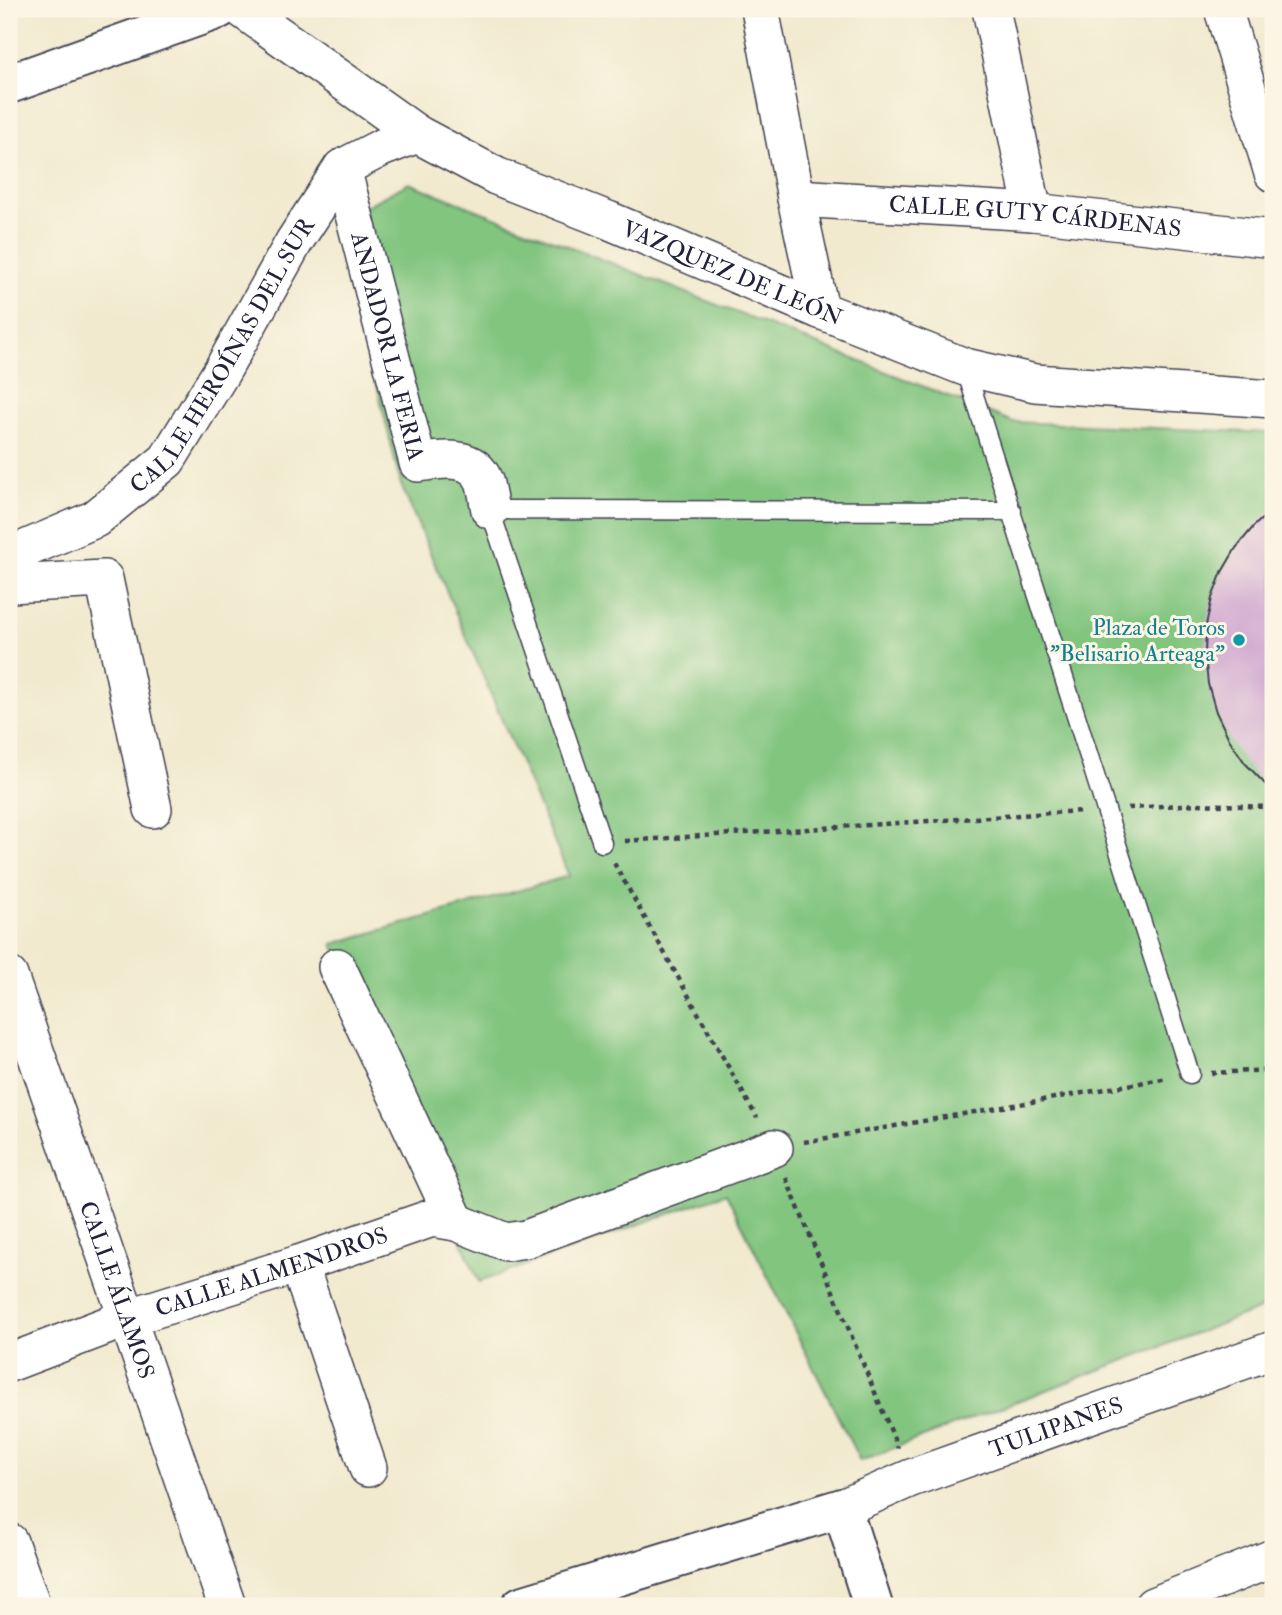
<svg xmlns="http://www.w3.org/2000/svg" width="1282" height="1615" font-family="'IM FELL Double Pica',serif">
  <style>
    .green { fill: #81c57f; stroke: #52745d; stroke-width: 2 }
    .building { fill: #d3add1 }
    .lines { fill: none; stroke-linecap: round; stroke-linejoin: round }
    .lane-casing { stroke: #414051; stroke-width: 21 }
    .street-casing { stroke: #414051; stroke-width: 40 }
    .secondary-casing { stroke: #414051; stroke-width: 42 }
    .path { stroke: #414051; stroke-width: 4.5; stroke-dasharray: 5 5; stroke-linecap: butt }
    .lane { stroke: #fff; stroke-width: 18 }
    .street { stroke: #fff; stroke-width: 37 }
    .secondary { stroke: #fff; stroke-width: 38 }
    .culture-dot { fill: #0f9aa8; stroke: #fcf5e5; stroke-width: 2.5 }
    .labels { text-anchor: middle; stroke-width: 6; stroke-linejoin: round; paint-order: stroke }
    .street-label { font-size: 23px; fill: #22223b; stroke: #fcf5e5 }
    .culture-label { font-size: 23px; fill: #0d838f; stroke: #fcf5e5; text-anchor: end }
  </style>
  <rect width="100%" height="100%" fill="#fcf5e5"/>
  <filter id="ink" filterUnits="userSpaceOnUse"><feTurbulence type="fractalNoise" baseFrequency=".0143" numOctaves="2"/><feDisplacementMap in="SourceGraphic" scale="14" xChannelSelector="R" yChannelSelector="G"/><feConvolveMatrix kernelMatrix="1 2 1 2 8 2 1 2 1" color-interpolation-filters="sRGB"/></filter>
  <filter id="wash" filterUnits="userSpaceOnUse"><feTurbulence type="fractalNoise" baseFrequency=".00686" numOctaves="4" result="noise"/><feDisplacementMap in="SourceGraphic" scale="28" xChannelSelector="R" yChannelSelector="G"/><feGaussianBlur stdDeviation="1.57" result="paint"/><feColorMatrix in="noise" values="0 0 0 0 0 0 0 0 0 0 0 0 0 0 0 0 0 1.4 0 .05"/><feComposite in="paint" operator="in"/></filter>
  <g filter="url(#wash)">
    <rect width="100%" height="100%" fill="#f1eacf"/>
    <path class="green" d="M409 183 1013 422 1273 433V1304L860 1461 726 1193 479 1282 333 944 569 876 401 485 337 221Z"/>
    <g id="blocks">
      <path class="building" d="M1273 509V790L1266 785 1245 763 1229 739 1216 712 1208 684 1205 655 1206 625 1212 598 1222 572 1236 548 1254 526Z"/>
    </g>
  </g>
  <g filter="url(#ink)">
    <use href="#blocks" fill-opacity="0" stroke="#414051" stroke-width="2"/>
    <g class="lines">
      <g class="lane-casing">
        <path id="lane" d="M965 367 1190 1074
          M602 843 490 510 1012 511"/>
      </g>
      <g class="street-casing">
        <g id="street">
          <path id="s1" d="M242 9 417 134 496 176 608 220 820 310 965 367 1035 383 1273 399"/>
          <path d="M760 9 796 198 820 310"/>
          <path d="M991 9 1033 212"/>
          <path d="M1223 9 1273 173"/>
          <path id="s2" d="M342 168 418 463C440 460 473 453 484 481 487 490 488 501 490 510"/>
          <path id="s3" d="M796 198 1033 212 1273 239"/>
          <path id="s4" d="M9 556 95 519 167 460 223 369 294 242 342 168 381 148 417 134"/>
          <path d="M9 584 104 579 153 809"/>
          <path d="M337 967 456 1222"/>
          <path id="s5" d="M9 976 227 1606"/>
          <path d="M299 1264 368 1468"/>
          <path id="s6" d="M9 1363 127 1318 299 1264 432 1218 456 1222 506 1242 526 1239 774 1148"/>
          <path id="s7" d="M842 1508 911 1478 1273 1350"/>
          <path d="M9 1542 32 1606"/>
          <path d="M1153 1606 1273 1558"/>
        </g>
      </g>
      <g class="secondary-casing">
        <path id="secondary" d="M9 84 219 9
          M521 1606 842 1508 873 1606"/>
      </g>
      <path class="path" d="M1128 808 1199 804 1266 807 1273 809
        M625 841 1081 811
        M614 863 757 1118
        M1211 1073 1273 1070
        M804 1142 1168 1078
        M786 1178 898 1448"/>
      <use href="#lane" class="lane"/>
      <use href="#street" class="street"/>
      <use href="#secondary" class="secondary"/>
    </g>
  </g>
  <circle class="culture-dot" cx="1239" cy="640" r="7"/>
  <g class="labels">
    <g class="street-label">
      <text dy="8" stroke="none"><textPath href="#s3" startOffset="240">CALLE GUTY CÁRDENAS</textPath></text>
      <text dy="8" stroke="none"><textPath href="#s1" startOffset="560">VAZQUEZ DE LEÓN</textPath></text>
      <text dy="8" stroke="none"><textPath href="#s2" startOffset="184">ANDADOR LA FERIA</textPath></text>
      <text dy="8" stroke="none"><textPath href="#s4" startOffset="304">CALLE HEROÍNAS DEL SUR</textPath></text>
      <text dy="8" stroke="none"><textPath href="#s6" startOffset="278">CALLE ALMENDROS</textPath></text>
      <text dy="8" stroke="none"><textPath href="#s5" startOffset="332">CALLE ÁLAMOS</textPath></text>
      <text dy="8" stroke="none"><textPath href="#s7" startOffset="229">TULIPANES</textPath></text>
    </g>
    <g class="culture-label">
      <text x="1225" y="635">Plaza de Toros<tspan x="1225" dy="26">"Belisario Arteaga"</tspan></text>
    </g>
  </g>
  <rect width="1282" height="1615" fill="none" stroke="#fcf5e5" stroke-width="35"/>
</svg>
